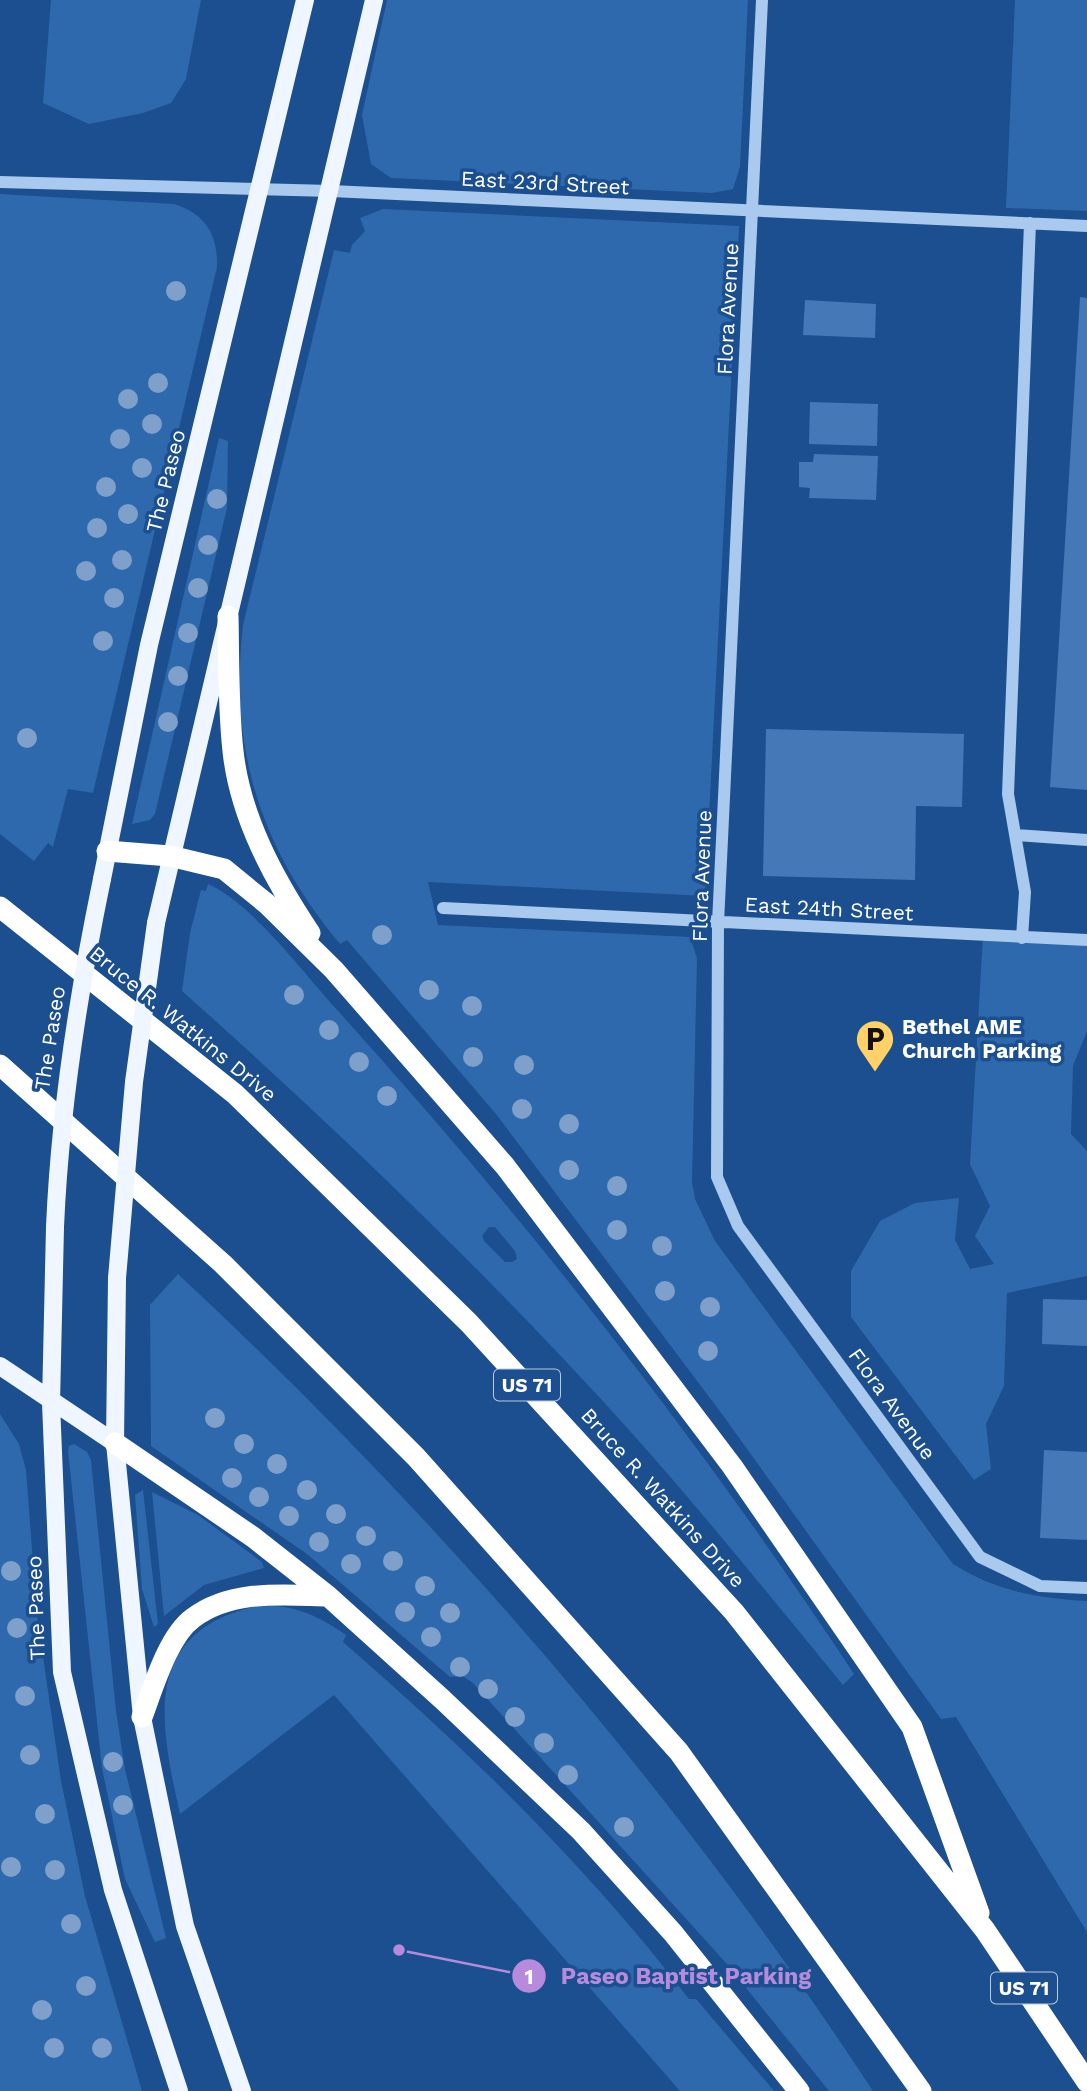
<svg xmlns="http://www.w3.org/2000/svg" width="1087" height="2091" font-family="'Work Sans',sans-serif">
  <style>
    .green { fill: #2e69ad; fill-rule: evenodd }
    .building { fill: #4478b7 }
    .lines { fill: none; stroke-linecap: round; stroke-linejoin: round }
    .minor { stroke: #a9c9ee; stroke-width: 12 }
    .major { stroke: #f0f6ff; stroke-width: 18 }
    .highway { stroke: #fff; stroke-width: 21 }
    .major-bridge { stroke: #f0f6ff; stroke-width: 18 }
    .tree { fill: #7ea0ca }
    .labels { text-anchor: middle; stroke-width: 7; stroke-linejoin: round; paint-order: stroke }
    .shield { fill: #1b4f8f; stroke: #bbcadd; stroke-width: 2 }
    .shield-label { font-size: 19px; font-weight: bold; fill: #fff }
    .street-label { font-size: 21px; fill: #fff; stroke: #1b4f8f }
    .poi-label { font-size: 21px; font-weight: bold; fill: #fff; stroke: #1b4f8f; text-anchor: start }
    .leader { fill: none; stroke: #b68bdc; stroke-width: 2.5 }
    .callout-dot { fill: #b68bdc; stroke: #1b4f8f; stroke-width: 2.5 }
    .mark-label { font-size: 21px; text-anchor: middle; font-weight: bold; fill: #fff }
    .callout-label { font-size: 23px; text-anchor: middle; font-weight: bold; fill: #b68bdc; stroke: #1b4f8f; stroke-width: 7; stroke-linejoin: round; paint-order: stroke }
  </style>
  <rect width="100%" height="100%" fill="#1b4f8f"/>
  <path class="green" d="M51 0H201L186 79 171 103 143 113 89 124 43 103Z
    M387 0H748L740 167 733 189 712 193 391 178 371 164 362 115Z
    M1015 0H1087V211L1006 208Z
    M0 194 174 204C206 214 218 235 217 267L93 793 68 789 53 847 48 843 34 861 0 834Z
    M383 209 739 226 705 896 428 882 438 925 690 937 697 958 692 1182 695 1199 715 1241 953 1564C996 1591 1037 1598 1087 1601V1932L956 1717 941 1719 722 1414 496 1114 347 940 340 944C260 848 229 749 243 625L334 250 350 253 352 245 365 231 360 218Z
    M219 438 228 441 227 508 155 814 150 820 132 824Z
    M208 884C252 903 305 975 339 1012 526 1219 701 1441 854 1674L843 1685C763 1588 685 1490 600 1398 468 1255 327 1120 182 991L190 933 201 890 206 891ZM489 1227H495L515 1251 517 1259 512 1262H505L485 1242 482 1236Z
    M983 935 1087 940V1031L1073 1066 1071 1134 1087 1151V1276L1007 1293 1004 1386 986 1424 991 1469 974 1480 851 1317V1271L880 1221 915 1203 959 1198 955 1240 970 1269 994 1264 975 1236 990 1206 970 1164Z
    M178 1274C441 1519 676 1791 873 2091H829L726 1963 472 1682 462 1676 450 1677 307 1554 151 1446 150 1305Z
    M0 1414 19 1444 26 1470 37 1615 61 1781 85 1896 142 2091H0Z
    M74 1444 87 1452 91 1460 116 1711 125 1769 166 1938 155 1942 125 1879 102 1768 68 1451 69 1446Z
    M143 1490 158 1624 154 1627 142 1589 135 1495Z
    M152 1492 198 1515 262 1562 264 1568 204 1585 164 1616Z
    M257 1606C294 1604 317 1615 346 1635L343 1642C469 1751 588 1867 689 1999H696L774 2091H680L334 1695 180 1814C160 1724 140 1632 257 1606Z"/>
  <path class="building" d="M1080 297 1087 298V790L1050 787Z
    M805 300 876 304 875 338 803 335Z
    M810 402 878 404 877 446 809 444Z
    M814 454 878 456 876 500 809 498 810 488 799 487V462H813Z
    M766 729 964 734 962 807 916 806 915 880 763 876Z
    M1043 1299 1087 1300V1346L1042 1344Z
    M1044 1450 1087 1452V1540L1040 1538Z"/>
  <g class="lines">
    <path class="minor" d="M762 0 718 923 717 1177 738 1226 980 1557 1040 1586 1087 1588
      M0 182 331 191 1087 226
      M1016 835 1087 840
      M443 908 1087 940
      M1022 938 1025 892 1008 794 1030 223"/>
    <path class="major" d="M102 879 149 645 305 0
      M156 923 374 0
      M55 1227 51 1403 62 1672 113 1890 179 2091
      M117 1278 115 1443 142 1717 185 1926 242 2091
      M0 1366 115 1443"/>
    <path class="highway" d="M228 616C229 661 228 706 233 751 240 817 274 879 310 933
      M107 851 170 856 224 869 267 904 334 970 505 1166 732 1466 912 1727 979 1913
      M0 907 235 1094 469 1323 734 1612 985 1930 1087 2082
      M0 1065 223 1264 416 1457 679 1752 921 2091
      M115 1443 253 1537 328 1596 442 1699 581 1831 673 1933 799 2091
      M142 1717C153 1688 168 1636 193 1618 232 1589 283 1595 328 1596"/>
    <path class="major-bridge" d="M55 1227C60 1109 78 995 102 879
      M117 1278 134 1082 156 923"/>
  </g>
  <g class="tree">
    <circle cx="176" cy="291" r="10"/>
    <circle cx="158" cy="383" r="10"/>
    <circle cx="128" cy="399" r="10"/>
    <circle cx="152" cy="424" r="10"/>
    <circle cx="120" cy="439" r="10"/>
    <circle cx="142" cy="468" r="10"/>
    <circle cx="106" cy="487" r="10"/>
    <circle cx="217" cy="499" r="10"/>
    <circle cx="128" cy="514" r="10"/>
    <circle cx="97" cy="528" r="10"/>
    <circle cx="208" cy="545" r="10"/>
    <circle cx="122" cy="560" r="10"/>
    <circle cx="86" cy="571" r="10"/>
    <circle cx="198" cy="588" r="10"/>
    <circle cx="114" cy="598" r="10"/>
    <circle cx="188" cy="633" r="10"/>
    <circle cx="103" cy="641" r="10"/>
    <circle cx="178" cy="676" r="10"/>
    <circle cx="168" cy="722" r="10"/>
    <circle cx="27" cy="738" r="10"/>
    <circle cx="382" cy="935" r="10"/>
    <circle cx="429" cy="990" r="10"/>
    <circle cx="294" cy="995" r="10"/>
    <circle cx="472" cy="1006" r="10"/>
    <circle cx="329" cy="1030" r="10"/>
    <circle cx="473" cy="1057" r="10"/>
    <circle cx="359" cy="1062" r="10"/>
    <circle cx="524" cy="1065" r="10"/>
    <circle cx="387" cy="1096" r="10"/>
    <circle cx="522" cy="1109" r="10"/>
    <circle cx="569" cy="1124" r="10"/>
    <circle cx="569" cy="1170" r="10"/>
    <circle cx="617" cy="1186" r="10"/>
    <circle cx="617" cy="1230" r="10"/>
    <circle cx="662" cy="1246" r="10"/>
    <circle cx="665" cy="1291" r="10"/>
    <circle cx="710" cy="1307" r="10"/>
    <circle cx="708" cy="1351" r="10"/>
    <circle cx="215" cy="1418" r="10"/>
    <circle cx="244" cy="1444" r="10"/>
    <circle cx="277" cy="1464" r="10"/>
    <circle cx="232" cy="1478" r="10"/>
    <circle cx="307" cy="1490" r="10"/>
    <circle cx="259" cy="1497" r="10"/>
    <circle cx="336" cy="1514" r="10"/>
    <circle cx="289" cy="1516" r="10"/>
    <circle cx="366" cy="1536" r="10"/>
    <circle cx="319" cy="1542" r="10"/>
    <circle cx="393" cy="1561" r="10"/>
    <circle cx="351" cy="1564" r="10"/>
    <circle cx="11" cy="1571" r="10"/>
    <circle cx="425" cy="1586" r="10"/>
    <circle cx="405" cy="1612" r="10"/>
    <circle cx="450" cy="1613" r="10"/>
    <circle cx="17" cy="1628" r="10"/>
    <circle cx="431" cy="1637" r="10"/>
    <circle cx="460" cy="1667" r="10"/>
    <circle cx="488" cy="1689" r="10"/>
    <circle cx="25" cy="1696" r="10"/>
    <circle cx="515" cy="1717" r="10"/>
    <circle cx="544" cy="1743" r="10"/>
    <circle cx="30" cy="1755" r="10"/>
    <circle cx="113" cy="1762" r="10"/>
    <circle cx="568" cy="1775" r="10"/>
    <circle cx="123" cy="1805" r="10"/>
    <circle cx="45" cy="1814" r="10"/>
    <circle cx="624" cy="1827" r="10"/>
    <circle cx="11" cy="1867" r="10"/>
    <circle cx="55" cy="1870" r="10"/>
    <circle cx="71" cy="1924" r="10"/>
    <circle cx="86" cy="1986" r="10"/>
    <circle cx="42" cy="2010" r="10"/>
    <circle cx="54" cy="2048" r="10"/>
    <circle cx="102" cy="2048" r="10"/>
  </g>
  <defs>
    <g id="parking-pin" transform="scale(2.0125)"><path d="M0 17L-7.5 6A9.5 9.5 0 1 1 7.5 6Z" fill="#ffd166" stroke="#1b4f8f"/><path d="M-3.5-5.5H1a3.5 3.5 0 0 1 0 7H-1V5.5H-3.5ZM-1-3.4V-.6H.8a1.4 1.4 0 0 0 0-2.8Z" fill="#111"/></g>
  </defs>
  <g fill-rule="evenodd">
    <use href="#parking-pin" x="875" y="1039"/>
  </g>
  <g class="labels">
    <g class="shield">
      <rect x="494" y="1369.5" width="66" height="31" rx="5"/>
      <rect x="991" y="1972.5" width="66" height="31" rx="5"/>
    </g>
    <g class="shield-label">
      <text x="527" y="1392">US 71</text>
      <text x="1024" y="1995">US 71</text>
    </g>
    <g class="street-label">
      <text transform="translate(545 183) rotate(3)" y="7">East 23rd Street</text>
      <text transform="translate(728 309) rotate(-87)" y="7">Flora Avenue</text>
      <text transform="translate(166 481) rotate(-76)" y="7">The Paseo</text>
      <text transform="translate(702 876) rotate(-88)" y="7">Flora Avenue</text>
      <text transform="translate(829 909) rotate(3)" y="7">East 24th Street</text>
      <text transform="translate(183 1024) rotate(39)" y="7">Bruce R. Watkins Drive</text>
      <text transform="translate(50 1038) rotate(-81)" y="7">The Paseo</text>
      <text transform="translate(892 1404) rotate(54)" y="7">Flora Avenue</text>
      <text transform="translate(663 1498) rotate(48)" y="7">Bruce R. Watkins Drive</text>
      <text transform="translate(36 1608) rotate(-92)" y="7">The Paseo</text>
    </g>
    <g class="poi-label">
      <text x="902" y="1034">Bethel AME<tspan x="902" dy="24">Church Parking</tspan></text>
    </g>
  </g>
  <path class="leader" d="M399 1950L529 1976"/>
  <g class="callout-dot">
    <circle cx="399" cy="1950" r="7"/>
    <circle cx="529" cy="1976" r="18"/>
  </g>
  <g class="mark-label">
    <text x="529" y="1984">1</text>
  </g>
  <g class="callout-label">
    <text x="686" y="1984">Paseo Baptist Parking</text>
  </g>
</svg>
